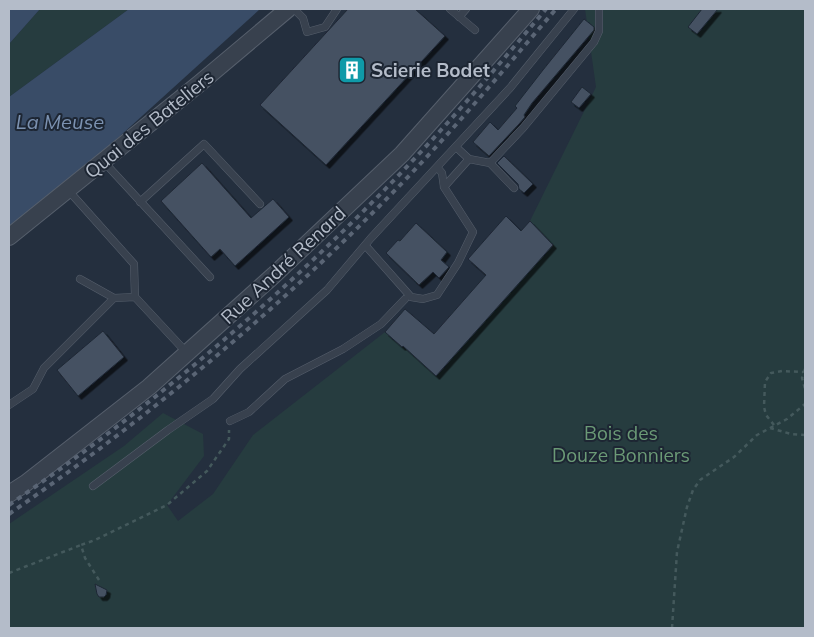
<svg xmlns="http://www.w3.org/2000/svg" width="814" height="637" font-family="Mulish,sans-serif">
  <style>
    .green { fill: #263c3f }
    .water { fill: #394c67 }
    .building { fill: #455162; stroke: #1f2835; filter: url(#shadow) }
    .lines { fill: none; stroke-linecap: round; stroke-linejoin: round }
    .service-casing { stroke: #565f6c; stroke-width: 8 }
    .tertiary-casing { stroke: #565f6c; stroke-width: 18 }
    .path { stroke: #44595c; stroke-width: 2.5; stroke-dasharray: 4 4; stroke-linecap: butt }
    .service { stroke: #38414e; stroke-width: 7 }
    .tertiary { stroke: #38414e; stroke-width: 16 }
    .rail { stroke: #5a6575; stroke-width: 4; stroke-dasharray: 5 5; stroke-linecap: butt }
    .labels { text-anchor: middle; stroke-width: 4; stroke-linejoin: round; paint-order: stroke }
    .poi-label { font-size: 19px; font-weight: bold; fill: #b4bcc9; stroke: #1d2633; text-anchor: start }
    .street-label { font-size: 19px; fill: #b4bcc9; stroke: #1d2633 }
    .park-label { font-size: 19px; fill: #6b9a76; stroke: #1d2633 }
    .water-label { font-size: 20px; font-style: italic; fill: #7c92b1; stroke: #1d2633 }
  </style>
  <defs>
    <filter id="shadow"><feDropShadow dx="3.5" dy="3.5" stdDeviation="0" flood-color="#0009"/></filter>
  </defs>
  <rect width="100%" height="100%" fill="#242f3e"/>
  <path class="green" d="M40 9H129L9 97V44Z
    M585 9H805V628H9V524L124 446 163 413 203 434 204 456 167 505 178 521 213 494 253 435 385 332 467 341 553 245 530 221 596 87Z"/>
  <path class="water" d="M9 9H40L9 44Z
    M129 9H260L77 175 9 228V97Z"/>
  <path class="building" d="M348 9H415L445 36 326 165 260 105Z
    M702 9H718L697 34 688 27Z
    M584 19 594 27V30L532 103 524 115 525 117 519 124 489 156 473 142 490 122 498 130 517 108 515 106 543 70Z
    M582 87 591 94 579 108 571 102Z
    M504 156 533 184 524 193 519 189 518 184 497 163Z
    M202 163 251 218 273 199 289 217 235 266 220 249 211 257 161 201Z
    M506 216 521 231 530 221 553 245 436 376 403 346 402 347 385 332 405 309 434 334 486 275 468 259Z
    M416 223 447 252 441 260 449 267 439 278 433 272 419 285 386 253 398 240 400 241Z
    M103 331 124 357 78 396 57 370Z
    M95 584 107 590 106 595 104 597H99L97 594Z"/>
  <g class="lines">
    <g class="service-casing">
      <path id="service" d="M294 9 303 18 307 32 325 27 337 9
        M450 9 475 30
        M459 17 466 9
        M456 147 469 159
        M104 162 210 277
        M490 163 514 188
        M444 187 469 159 490 163 523 128 594 42 599 31V9
        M68 190 134 264 135 297 187 353
        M140 202 204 144 260 204
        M365 245 411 297 423 299 437 295 458 263 473 232 444 187 442 173 437 167
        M80 279 114 298
        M9 405 33 389 44 368 114 298 135 297
        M230 421 249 412 285 379 343 349 381 324 405 299
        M93 486 168 430 213 399 240 369 327 290 371 238 510 88 574 9"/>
    </g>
    <g class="tertiary-casing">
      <path id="tertiary" d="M9 237 200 83 288 9
        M9 494 26 483 149 387 274 275 402 154 531 9"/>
    </g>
    <path class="path" d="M805 369 802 378 805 389
      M774 425 766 415 764 407 765 382 771 373 782 371 803 372
      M770 428 791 434 805 435
      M9 573 81 545
      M99 580 85 558 81 545 95 540 167 505 207 471 229 439V430
      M672 628 677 552 687 507 693 490 700 480 734 457 757 435 787 419 805 404"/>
    <use href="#service" class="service"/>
    <use href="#tertiary" class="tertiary"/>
    <path class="rail" d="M9 505C149 409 280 298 398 176 450 122 498 66 546 9
      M9 514C151 416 284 305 404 181 457 126 506 67 556 9"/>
  </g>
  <defs>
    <g id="building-square" transform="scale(1.4375)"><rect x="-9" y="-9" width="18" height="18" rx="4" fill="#0f9aa8" stroke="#1d2633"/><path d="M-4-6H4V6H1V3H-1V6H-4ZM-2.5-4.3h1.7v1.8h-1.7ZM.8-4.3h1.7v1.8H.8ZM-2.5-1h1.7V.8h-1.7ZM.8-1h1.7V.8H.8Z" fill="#fff"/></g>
  </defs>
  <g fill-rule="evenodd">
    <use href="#building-square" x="352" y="70"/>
  </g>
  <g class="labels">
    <g class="poi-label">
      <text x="371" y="77">Scierie Bodet</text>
    </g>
    <g class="street-label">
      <text transform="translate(149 124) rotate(-39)" y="7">Quai des Bateliers</text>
      <text transform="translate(283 265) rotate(-43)" y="7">Rue André Renard</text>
    </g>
    <g class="park-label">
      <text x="621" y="440">Bois des<tspan x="621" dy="22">Douze Bonniers</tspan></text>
    </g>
    <g class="water-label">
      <text x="60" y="129">La Meuse</text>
    </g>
  </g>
  <rect width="814" height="637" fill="none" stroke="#b4bcc9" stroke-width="20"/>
</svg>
